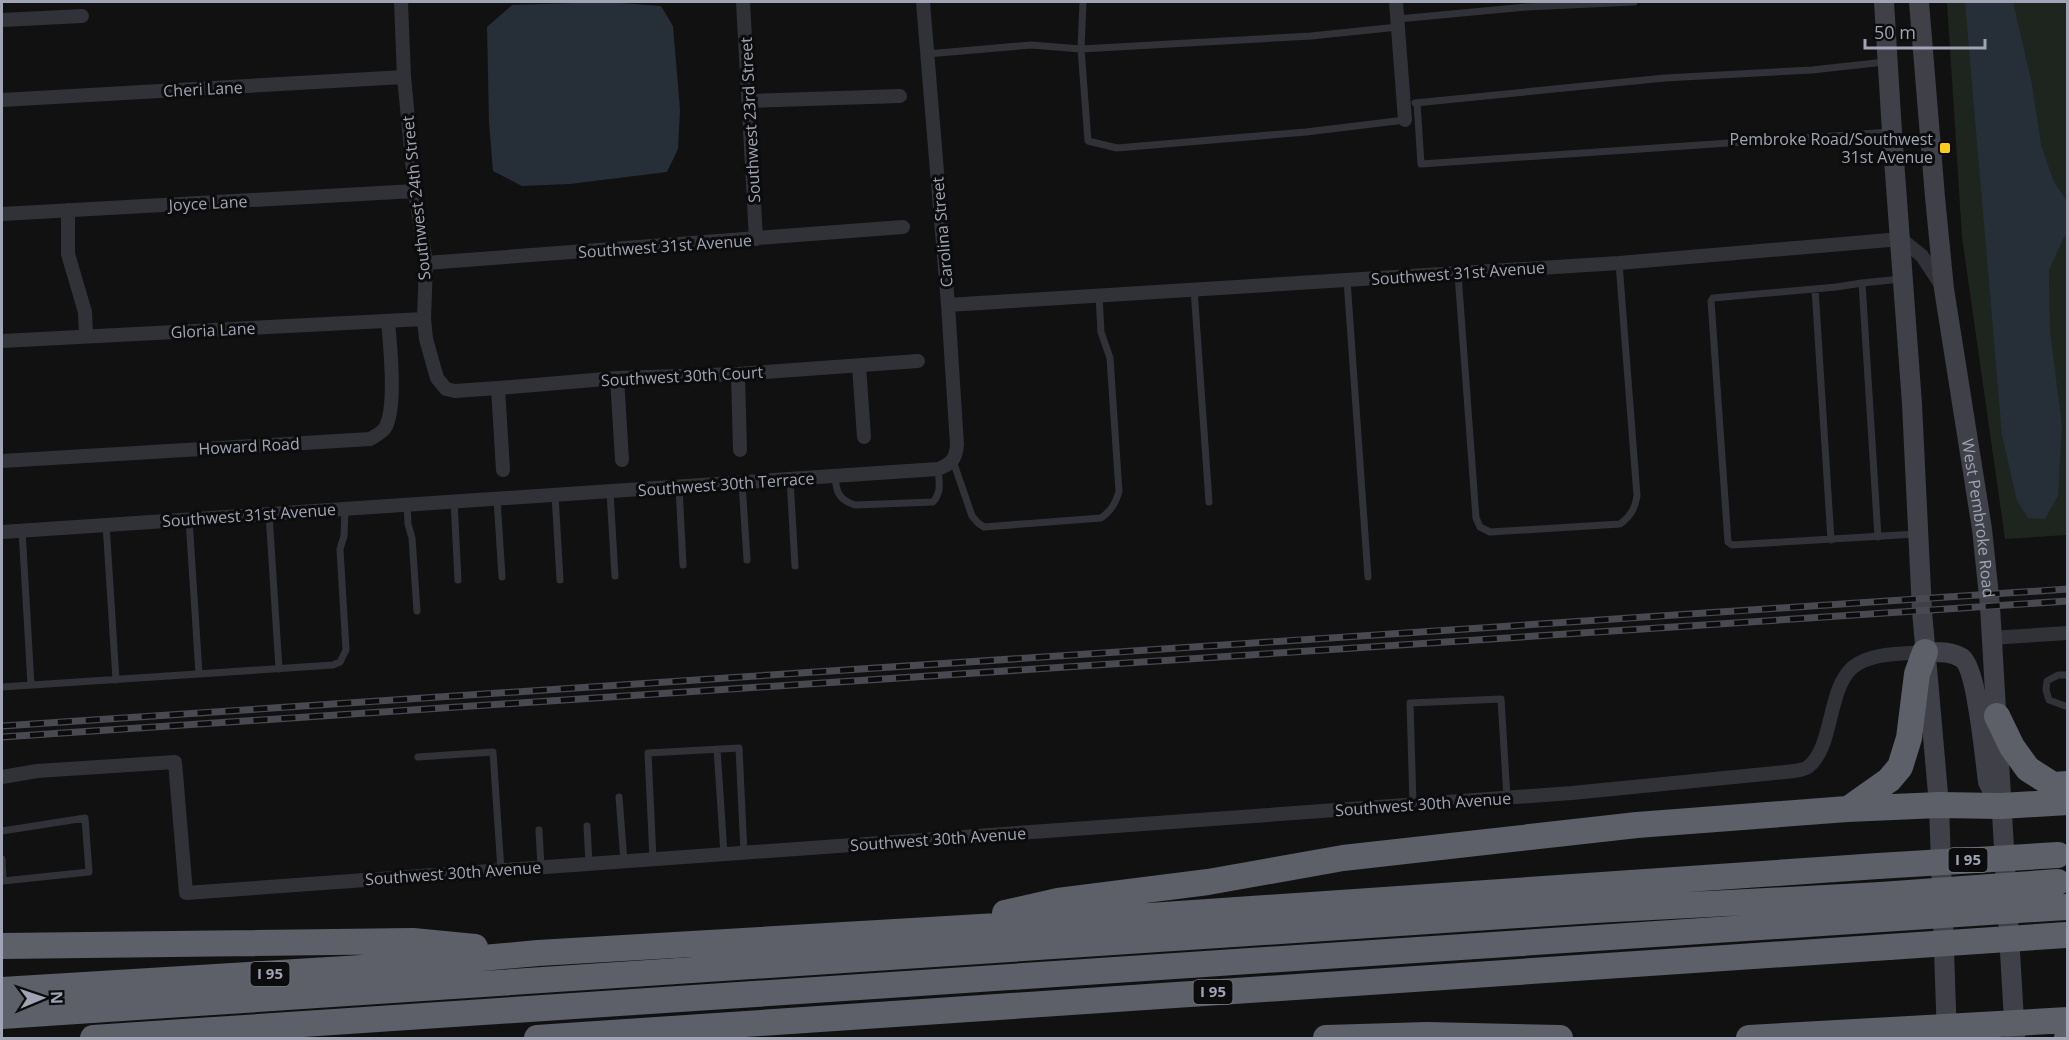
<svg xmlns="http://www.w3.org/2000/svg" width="2069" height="1040" font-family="'Open Sans',sans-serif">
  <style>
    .green { fill: #1d251e }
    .water { fill: #262e37 }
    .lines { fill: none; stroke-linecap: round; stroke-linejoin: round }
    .lane { stroke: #313238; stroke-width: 7 }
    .street { stroke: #313238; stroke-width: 14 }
    .secondary { stroke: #3f4048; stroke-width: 20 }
    .highway { stroke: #5d5f69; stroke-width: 26 }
    .rail-casing { stroke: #484951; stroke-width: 7 }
    .rail { stroke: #0c0c0d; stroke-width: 4.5; stroke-dasharray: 14; stroke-linecap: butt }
    .highway-bridge { stroke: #5d5f69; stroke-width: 26 }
    .poi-dot { fill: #ffcb1c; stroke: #0c0c0d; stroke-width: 2 }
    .labels { text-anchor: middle; stroke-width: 6; stroke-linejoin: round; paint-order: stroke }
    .shield { fill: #0c0c0d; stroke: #747683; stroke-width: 1.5 }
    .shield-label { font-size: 15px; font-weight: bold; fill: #a0a4b5 }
    .street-label { font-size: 16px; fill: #a0a4b5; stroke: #0c0c0d }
    .poi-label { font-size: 16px; fill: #a0a4b5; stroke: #0c0c0d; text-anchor: end }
  </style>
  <rect width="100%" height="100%" fill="#111112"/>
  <path class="green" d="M1947 2H2067V535L2005 539 1962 237Z"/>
  <path class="water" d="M607 2 661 6 673 26 680 109 678 149 667 172 570 184 522 186 493 171 489 122 487 27 512 5Z
    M1965 2H2013L2032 84 2041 145 2054 182 2067 201V236L2064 237 2049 270 2050 331 2062 426 2058 496 2045 519 2028 518 2017 501 2002 435Z"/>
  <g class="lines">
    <path class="lane" d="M1398 19 1526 7 1634 2
      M1398 27 1311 36 1081 49 1088 141 1117 148 1306 132 1405 120
      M927 54 1031 45 1081 49 1083 2
      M1415 103 1665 78 1812 70 1885 62
      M1417 103 1421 164 1890 132
      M1458 274 1476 518 1480 527 1490 532 1620 524C1631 516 1635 508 1637 496L1619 263
      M1347 280 1368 577
      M1862 283 1836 287 1713 298 1711 301 1728 542 1732 545 1916 534
      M1194 289 1209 502
      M1815 289 1831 540
      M953 461 972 516 978 523 984 527 1101 518C1111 511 1115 504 1119 492L1110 358 1101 332 1099 295
      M835 476C836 492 839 500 855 505L933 502C942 492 939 481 938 469
      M790 479 795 566
      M742 483 747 560
      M679 487 683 565
      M610 492 615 576
      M555 495 560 580
      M497 499 502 577
      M454 501 458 580
      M407 504 408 524 412 538 417 611
      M269 514 279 669
      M189 519 199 674
      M106 524 116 680
      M22 530 31 685
      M1878 537 1862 283 1901 279
      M2068 675H2058L2047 681 2046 690 2049 700 2068 707
      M2 687 333 665 340 662 346 650 340 549 344 536 345 509
      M717 749 724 854
      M418 757 493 752 501 870
      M619 797 624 861
      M1413 804 1410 703 1501 699 1507 798
      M587 826 589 864
      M539 830 541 867
      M2 831 85 818 89 872 3 881 2 859
      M653 859 648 753 739 748 744 853"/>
    <path class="street" d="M401 2 404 77 415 191 426 263 424 319 426 339 437 378 446 389 455 391 498 388 617 378 738 374 918 361
      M743 2 756 239
      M1396 2 1405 120
      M2 20 82 16
      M2 100 404 77
      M749 101 900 96
      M68 210V254L85 312 86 336
      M2 214 415 191
      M426 263 903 227
      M948 305 1619 263 1901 239 1922 256 1943 288
      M2 341 424 319
      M859 366 864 437
      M738 374 740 450
      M617 378 622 460
      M498 388 503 470
      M2 461 370 439C375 436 382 433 385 428 397 408 390 346 388 321
      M2 532 938 469C951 464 956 459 957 445L948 305 923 2
      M1991 638 2068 633
      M2 777 37 771 175 762 186 893 1572 793 1785 772C1792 771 1802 771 1808 767 1834 747 1827 689 1853 667 1872 652 1903 654 1925 652"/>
    <g class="secondary">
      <path d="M1884 2 1892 132 1912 404 1922 611 1939 805 1947 1038"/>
      <path id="s1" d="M1919 2 1935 197 1944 289 1982 529 1990 606 2015 1038"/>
      <path d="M1925 652C1938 652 1951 651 1962 658 1977 669 1985 760 1988 782L1994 793"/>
    </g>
    <path class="highway" d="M1997 716 2012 747 2028 769 2053 785 2068 784
      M1848 809 1889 780 1900 767 1909 738 1917 674 1925 652
      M1005 913 1058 901 1208 882 1343 858 1637 825 1847 809 1939 805 2001 806 2068 802
      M2 946 413 941 475 947
      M2 990 394 966 538 953 1048 923 1878 866
      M2 1016 1595 910 1881 895
      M93 1038 1882 919
      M537 1038 1889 947
      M1326 1038 1427 1035 1560 1038
      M1749 1038 2068 1020
      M2067 1038H2068"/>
    <g class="rail-casing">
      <path id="rail" d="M2 726 2068 589
        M2 737 2068 601"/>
    </g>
    <use href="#rail" class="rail"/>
    <path class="highway-bridge" d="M1878 866 2058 855
      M1881 895 2058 882
      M1882 919 2066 907
      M1889 947 2066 935"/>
  </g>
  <rect class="poi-dot" x="1939" y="142" width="12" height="12" rx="3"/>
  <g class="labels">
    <g class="shield">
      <rect x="1948.5" y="848" width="39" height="24" rx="4.5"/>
      <rect x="250.5" y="962" width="39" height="24" rx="4.5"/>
      <rect x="1193.5" y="980" width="39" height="24" rx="4.5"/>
    </g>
    <g class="shield-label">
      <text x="1968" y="865">I 95</text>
      <text x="270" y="979">I 95</text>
      <text x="1213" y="997">I 95</text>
    </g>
    <g class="street-label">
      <text transform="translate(203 89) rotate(-3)" y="6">Cheri Lane</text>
      <text transform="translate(750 120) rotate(-93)" y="6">Southwest 23rd Street</text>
      <text transform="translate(416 198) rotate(-96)" y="6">Southwest 24th Street</text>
      <text transform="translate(208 203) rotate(-3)" y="6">Joyce Lane</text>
      <text transform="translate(942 232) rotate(-95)" y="6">Carolina Street</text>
      <text transform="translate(665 246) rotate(-4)" y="6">Southwest 31st Avenue</text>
      <text transform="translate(1458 273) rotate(-4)" y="6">Southwest 31st Avenue</text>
      <text transform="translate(213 330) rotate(-3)" y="6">Gloria Lane</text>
      <text transform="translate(682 376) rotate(-3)" y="6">Southwest 30th Court</text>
      <text transform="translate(249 446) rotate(-3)" y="6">Howard Road</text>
      <text transform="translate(726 484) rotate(-4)" y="6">Southwest 30th Terrace</text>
      <text transform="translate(249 515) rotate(-4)" y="6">Southwest 31st Avenue</text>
      <text dy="6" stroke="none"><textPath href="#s1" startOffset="520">West Pembroke Road</textPath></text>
      <text transform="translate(1423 804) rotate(-4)" y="6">Southwest 30th Avenue</text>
      <text transform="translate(938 839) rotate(-4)" y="6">Southwest 30th Avenue</text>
      <text transform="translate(453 873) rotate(-4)" y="6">Southwest 30th Avenue</text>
    </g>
    <g class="poi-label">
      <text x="1933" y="145">Pembroke Road/Southwest<tspan x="1933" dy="18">31st Avenue</tspan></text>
    </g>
  </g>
  <rect width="2069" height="1040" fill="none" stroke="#a0a4b5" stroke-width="6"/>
  <g transform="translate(42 998) rotate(88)" stroke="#0c0c0d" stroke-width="4.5" paint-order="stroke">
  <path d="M0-4.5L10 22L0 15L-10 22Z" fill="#a0a4b5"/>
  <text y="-9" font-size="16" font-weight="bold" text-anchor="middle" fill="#a0a4b5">N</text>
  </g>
  <path d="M1865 39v9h120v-9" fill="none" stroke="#a0a4b5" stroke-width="3"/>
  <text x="1874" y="39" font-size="18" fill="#a0a4b5" stroke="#0c0c0d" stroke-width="4.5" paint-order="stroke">50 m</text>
</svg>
